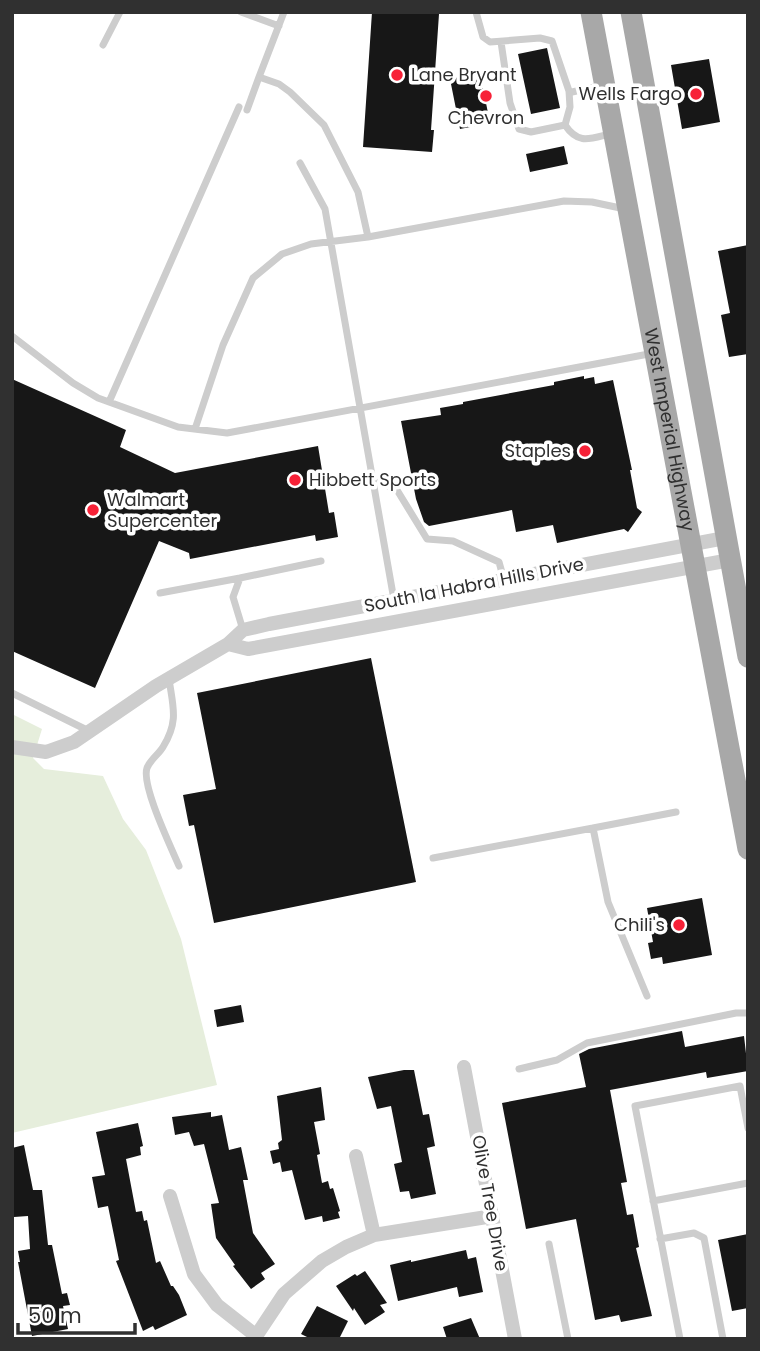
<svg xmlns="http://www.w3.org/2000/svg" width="760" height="1351" font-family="Poppins,sans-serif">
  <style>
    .green { fill: #e6eedc }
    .building { fill: #171717 }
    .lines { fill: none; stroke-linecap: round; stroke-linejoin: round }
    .lane { stroke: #cdcdcd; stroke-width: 7 }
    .street { stroke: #cdcdcd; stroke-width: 14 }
    .primary { stroke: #a8a8a8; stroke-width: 21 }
    .poi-dot { fill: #f72137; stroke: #fff; stroke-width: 2.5 }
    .labels { text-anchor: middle; stroke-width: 7; stroke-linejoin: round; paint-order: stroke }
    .poi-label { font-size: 18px; fill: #303030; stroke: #fff; text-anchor: start }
    .street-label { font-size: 18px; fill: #303030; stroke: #fff }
  </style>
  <rect width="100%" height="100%" fill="#fff"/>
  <path class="green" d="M12 714 42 729 33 758 44 769 103 776 123 819 146 850 181 939 217 1085 12 1133Z"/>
  <path class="building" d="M372 12 439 14 431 130H434L432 152 363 147Z
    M547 48 560 108 531 114 518 54Z
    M709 59 720 122 682 129 671 65Z
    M480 73 490 123 460 129 450 79Z
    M564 146 568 164 530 172 526 154Z
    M748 245V354L729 357 721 315 730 313 718 251Z
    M584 376V379L594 377 595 384 613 380 632 470H630L637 508 642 512 628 532 624 529 557 543 553 525 516 532 512 510 429 526 424 522 416 499 401 421 441 415 440 408 463 404V402L554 385V382Z
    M12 379 126 430 120 447 175 473 318 446 329 513 334 512 338 537 316 541 315 535 190 559 189 553 159 541 95 688 12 651Z
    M371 658 416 882 214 923 194 825 189 826 183 795 216 789 197 693Z
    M702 898 712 955 663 964 662 957 651 959 648 943 653 942 647 908Z
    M241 1005 244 1022 217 1027 214 1010Z
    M682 1031 685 1047 744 1036 748 1071 707 1078 706 1072 610 1090 627 1182 621 1183 627 1215 633 1214 639 1247 636 1248 652 1316 621 1322 619 1315 595 1320 576 1219 526 1229 502 1103 586 1087 579 1054 589 1049Z
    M404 1070H414L423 1115 429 1114 435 1146 427 1148 436 1194 411 1199 409 1191 400 1192 394 1164 402 1162 391 1106 377 1109 368 1077Z
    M321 1087 325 1120 314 1122 320 1154 317 1155 322 1183 328 1181 330 1189 333 1188 340 1211 338 1212 340 1218 323 1222 322 1216 305 1220 292 1170 282 1172 280 1162 273 1164 270 1151 279 1149 278 1143 282 1140 277 1096Z
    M211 1112V1117L222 1115 229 1150 241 1147 248 1180H243L253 1233 275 1264 261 1273 265 1279 251 1289 233 1266 235 1265 216 1238 211 1204 219 1203 204 1144 194 1146 189 1132 175 1135 172 1117Z
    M138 1123 143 1146 140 1147 141 1155 126 1159 136 1212 142 1211 144 1221 147 1220 156 1263 160 1261 171 1286H173L179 1295 187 1315 155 1330 153 1326 143 1331 116 1261 119 1260 108 1206 98 1208 92 1177 105 1175 96 1132Z
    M24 1145 33 1190H42L48 1245H52L62 1294 67 1293 70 1305 63 1306 68 1329 32 1336 18 1262H20L18 1251 30 1249 28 1216 14 1217 12 1211V1148Z
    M748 1234V1308L732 1311 718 1240Z
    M466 1250 468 1259 476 1257 483 1292 459 1297 457 1287 398 1301 390 1265 411 1260V1262Z
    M365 1271 387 1303 380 1305 385 1312 365 1325 354 1308 353 1311 336 1286 355 1274 357 1276Z
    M317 1306 348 1321 339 1339H311L301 1334Z
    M471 1318 480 1339H447L443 1327Z"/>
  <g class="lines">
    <path class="lane" d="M241 12 279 26
      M284 12 259 77 279 84 290 92 324 125 358 192 368 237 564 201 592 202 625 209
      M476 12 483 37 490 42 540 38 552 41 569 91 570 107 565 125 531 132 519 129 510 103 501 42
      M103 45 120 12
      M569 91 572 92 604 85
      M247 110 259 77
      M565 125C579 146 591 138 613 133
      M300 163 325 209 394 600
      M12 336 73 383 98 398 178 427 227 433 654 353
      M109 402 239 107
      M195 429 223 345 253 278 282 254 311 244 368 237
      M371 478 397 490 427 539 453 541 499 562 504 580
      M160 593 240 578
      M243 630 233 597 240 578 321 561
      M169 679C173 707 179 721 163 747 159 754 150 760 147 768 141 785 171 847 179 866
      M12 693 89 731
      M433 858 593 828
      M647 996 608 902 593 828 676 812
      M519 1069 557 1060 587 1043 736 1013H748
      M653 1201 748 1183
      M660 1239 694 1233 704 1238 723 1339
      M549 1244 568 1339
      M680 1339 635 1106 740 1086 748 1128"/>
    <path class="street" d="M228 644 248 649 730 560
      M12 747 46 752 74 742 156 686 228 644 243 630 269 624 725 538
      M464 1067 515 1339
      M356 1156 374 1235
      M170 1196 194 1274 217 1305 255 1335
      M254 1339 284 1294 322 1261 346 1247 374 1235 493 1216"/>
    <g class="primary">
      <path id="s1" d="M591 12 748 849"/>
      <path d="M631 12 748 657"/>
    </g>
  </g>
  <g class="poi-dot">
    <circle cx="397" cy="75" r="7"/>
    <circle cx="696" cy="94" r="7"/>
    <circle cx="486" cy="96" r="7"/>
    <circle cx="585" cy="451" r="7"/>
    <circle cx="295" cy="480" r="7"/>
    <circle cx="93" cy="510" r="7"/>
    <circle cx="679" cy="925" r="7"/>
  </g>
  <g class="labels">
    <g class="poi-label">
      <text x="411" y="81">Lane Bryant</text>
      <text x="682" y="100" text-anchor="end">Wells Fargo</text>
      <text x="486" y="124" text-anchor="middle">Chevron</text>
      <text x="571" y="457" text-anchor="end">Staples</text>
      <text x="309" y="486">Hibbett Sports</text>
      <text x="107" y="506">Walmart<tspan x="107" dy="21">Supercenter</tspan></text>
      <text x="665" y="931" text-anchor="end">Chili's</text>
    </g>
    <g class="street-label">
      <text dy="6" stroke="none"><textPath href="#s1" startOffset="425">West Imperial Highway</textPath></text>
      <text transform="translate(474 585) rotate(-11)" y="6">South la Habra Hills Drive</text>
      <text transform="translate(490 1203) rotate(80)" y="6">Olive Tree Drive</text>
    </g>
  </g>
  <rect width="760" height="1351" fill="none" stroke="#303030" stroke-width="28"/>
  <path d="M18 1323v10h117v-10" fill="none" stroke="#303030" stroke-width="3.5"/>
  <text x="28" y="1323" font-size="21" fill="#303030" stroke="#ffffff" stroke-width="5" paint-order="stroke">50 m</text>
</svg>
